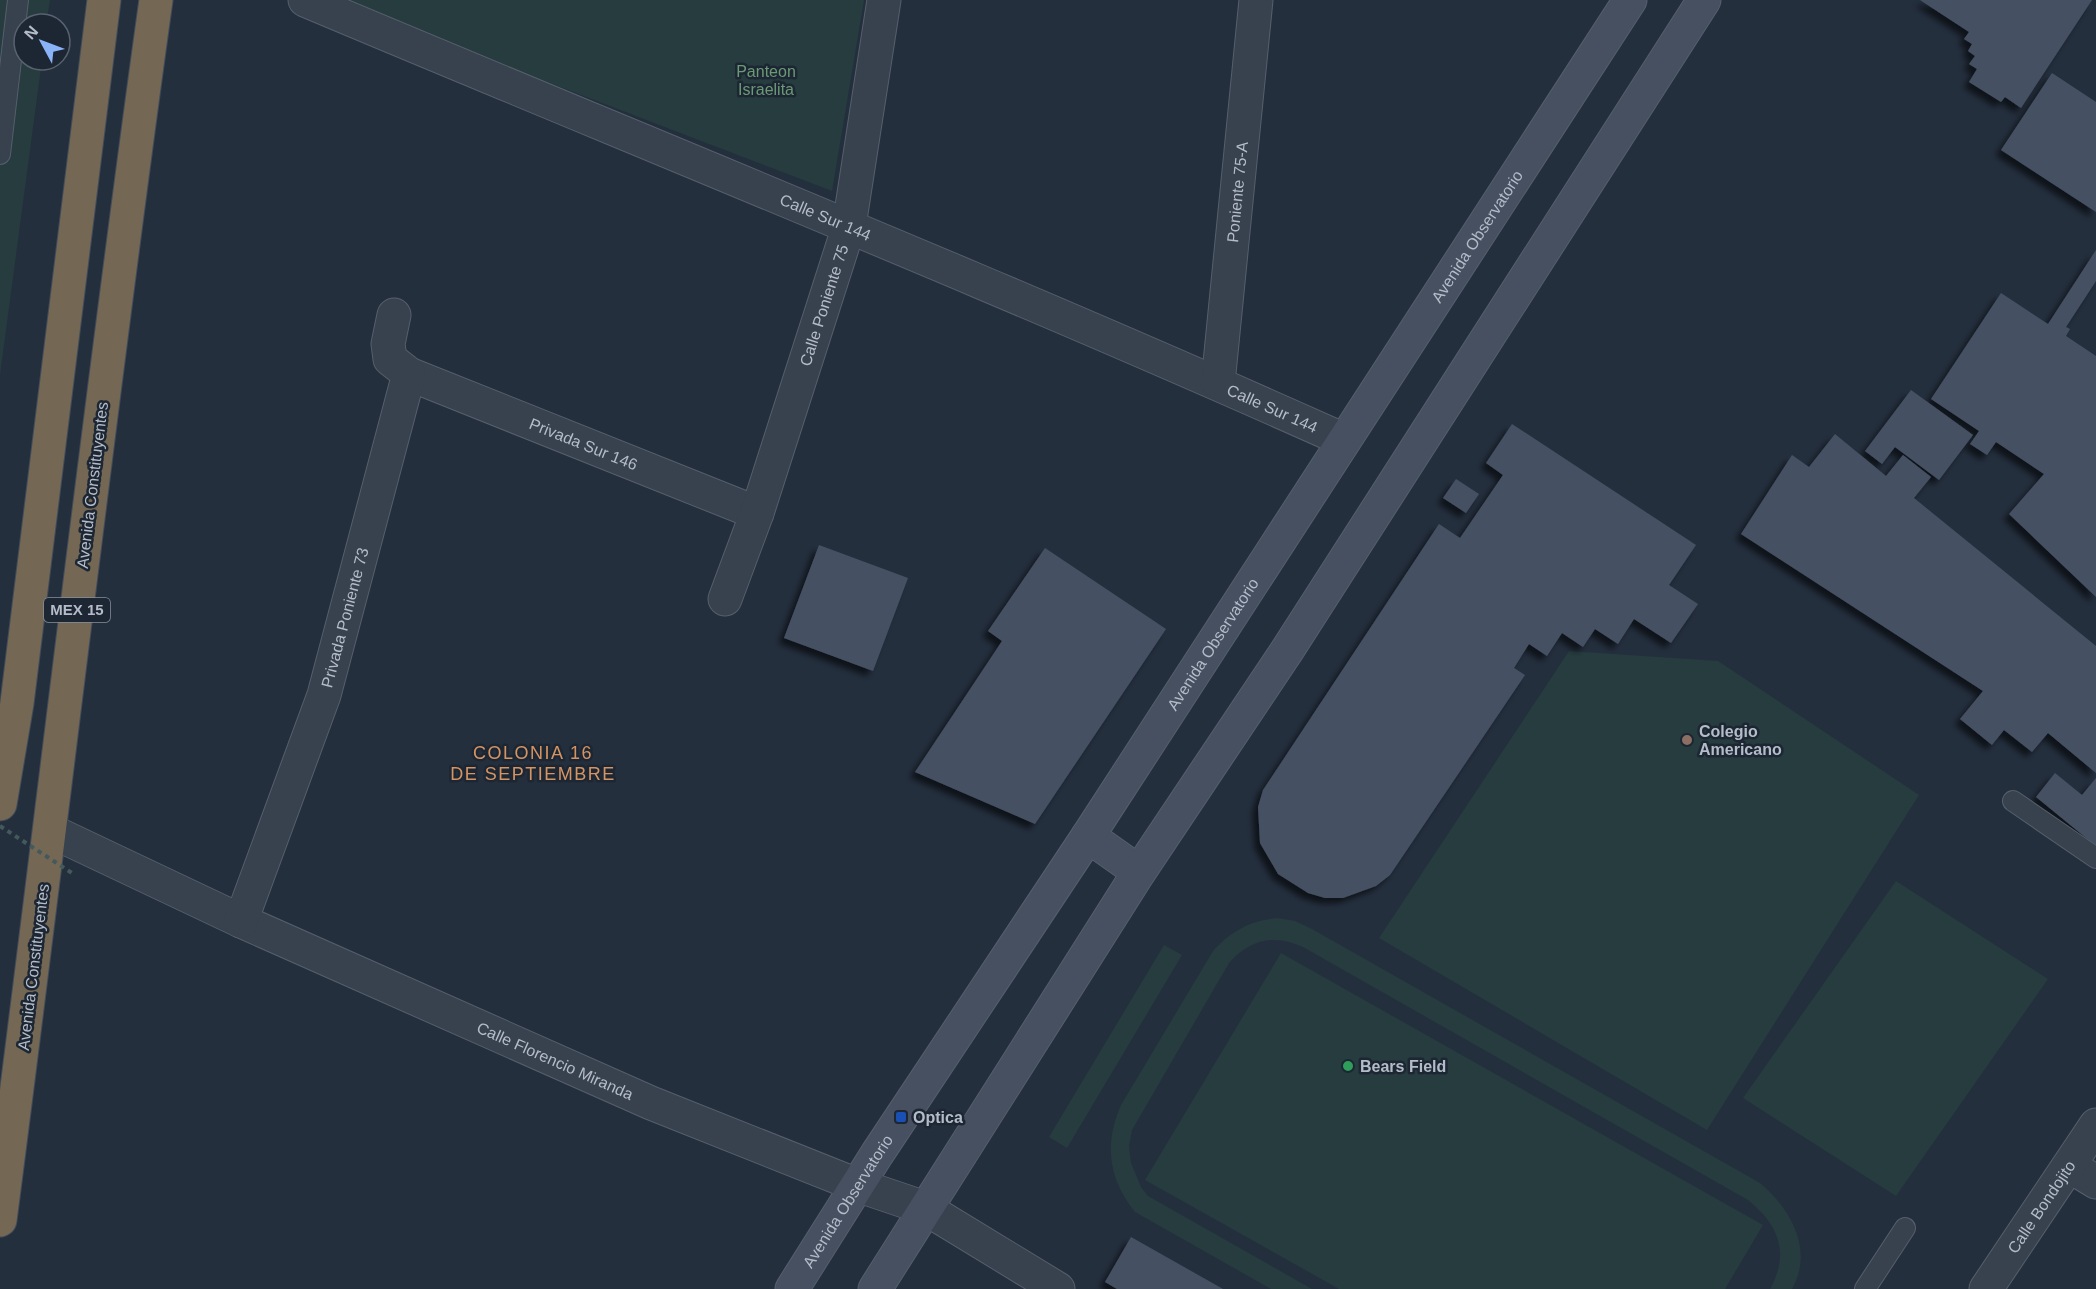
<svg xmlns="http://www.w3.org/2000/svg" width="2096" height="1289" font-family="Helvetica,sans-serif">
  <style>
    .green { fill: #263c3f }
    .building { fill: #455162; filter: url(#shadow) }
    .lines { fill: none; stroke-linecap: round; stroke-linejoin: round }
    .lane-casing { stroke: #565f6c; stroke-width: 22 }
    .street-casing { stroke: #565f6c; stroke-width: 35 }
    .secondary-casing { stroke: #565f6c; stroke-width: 35 }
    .highway-casing { stroke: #434c59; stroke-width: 35 }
    .lane { stroke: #38414e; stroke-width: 20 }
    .street { stroke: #38414e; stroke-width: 33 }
    .secondary { stroke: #465061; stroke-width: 33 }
    .highway { stroke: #746855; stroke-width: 33 }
    .path-bridge { stroke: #44595c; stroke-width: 4; stroke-dasharray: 4.5 4.5; stroke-linecap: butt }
    .education-dot { fill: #8d6e63; stroke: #1d2633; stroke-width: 2 }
    .leisure-dot { fill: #2e9e5b; stroke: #1d2633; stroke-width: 2 }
    .transit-dot { fill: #1a4fb4; stroke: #1d2633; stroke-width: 2 }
    .labels { text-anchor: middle; stroke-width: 5; stroke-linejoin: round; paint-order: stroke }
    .shield { fill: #1d2633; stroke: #878f9c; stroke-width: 1.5 }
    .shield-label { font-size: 15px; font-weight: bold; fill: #b4bcc9 }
    .park-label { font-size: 16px; fill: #6b9a76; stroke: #1d2633 }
    .street-label { font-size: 16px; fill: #b4bcc9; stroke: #1d2633 }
    .poi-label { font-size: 16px; font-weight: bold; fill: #b4bcc9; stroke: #1d2633; text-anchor: start }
    .neighbourhood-label { font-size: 18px; letter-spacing: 1.5px; fill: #d59563; stroke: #1d2633 }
  </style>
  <defs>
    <filter id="shadow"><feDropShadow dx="-5.5" dy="5.5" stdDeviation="3" flood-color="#0009"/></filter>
  </defs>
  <rect width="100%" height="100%" fill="#242f3e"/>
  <path class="green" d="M0 0H50L46 24H24V60H42L0 375Z
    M333 0H864L832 191Z
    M1569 651 1718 661 1919 795 1707 1130 1379 938Z
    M1896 881 2048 979 1896 1196 1743 1098Z
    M1277 918 1295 921 1312 929 1760 1183C1791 1209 1814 1250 1792 1289H1770C1790 1253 1779 1225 1748 1200L1303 947C1275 934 1250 939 1229 963L1132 1130 1129 1146 1131 1163 1141 1187 1148 1196 1312 1289H1271L1135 1212C1108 1178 1104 1144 1121 1105L1213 951C1232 930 1250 921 1277 918Z
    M1164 945 1182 955 1067 1148 1049 1137Z
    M1281 953 1763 1225 1725 1289H1339L1145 1180Z"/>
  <path class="building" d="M1920 0H2092L2021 108 2005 97 2001 102 1969 82 1977 69 1969 64 1975 56 1968 51 1972 44 1964 39 1969 32Z
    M2052 73 2096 102V212L2001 150Z
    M2096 250V281L2066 327 2070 329 2066 336 2096 356V597L2009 514 2044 474 1996 442 1987 455 1970 444 1979 431 1931 399 2001 293 2048 324Z
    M1911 390 1973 435 1939 480 1895 447 1882 464 1865 451Z
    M1512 424 1696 545 1669 585 1698 604 1671 643 1634 619 1618 644 1595 629 1583 647 1562 633 1547 656 1529 644 1514 668 1525 675 1390 875 1376 886 1343 898H1325L1308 893 1278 874 1260 843 1258 807 1263 790 1439 524 1460 538 1503 475 1486 463Z
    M1835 434 1886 476 1903 455 1931 477 1914 498 2096 646V773L2048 733 2032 752 2004 730 1992 745 1960 719 1983 691 1741 534 1792 455 1809 467Z
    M1456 479 1479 494 1466 513 1443 498Z
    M819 545 908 578 873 671 784 638Z
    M1045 548 1166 629 1035 824 915 772 1002 641 988 631Z
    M2055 773 2082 795 2096 778V846L2036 797Z
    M1131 1237 1223 1289H1117L1105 1282Z"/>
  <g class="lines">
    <g class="lane-casing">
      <path id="lane" d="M0 154 18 0
        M2013 801 2096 858
        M1865 1289 1905 1228"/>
    </g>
    <g class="street-casing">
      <g id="street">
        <path id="s1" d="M305 0C652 146 1001 286 1344 440"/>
        <path id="s2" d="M409 374 757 513"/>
        <path id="s3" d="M1218 383 1256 0"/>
        <path id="s4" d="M725 599 757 513 849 226 884 0"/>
        <path id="s5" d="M51 831 241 921 651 1103 857 1185 925 1208 1058 1289"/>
        <path id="s6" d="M241 921 324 695 409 374 390 359 388 344 394 315"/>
        <path d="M2070 1166 2096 1182"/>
        <path id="s7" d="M1986 1289 2096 1125"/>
      </g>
    </g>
    <g class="secondary-casing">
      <g id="secondary">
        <path d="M1088 836 1139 872"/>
        <path id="s8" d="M792 1289 877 1154 1088 836 1630 0"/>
        <path d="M875 1289 1139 872 1288 649 1704 0"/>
      </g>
    </g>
    <g class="highway-casing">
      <path id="highway" d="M0 804 17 703 104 0
        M0 1220C53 814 99 406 156 0"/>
    </g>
    <use href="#lane" class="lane"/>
    <use href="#street" class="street"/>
    <use href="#secondary" class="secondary"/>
    <use href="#highway" class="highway"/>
    <path class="path-bridge" d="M0 826 75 875"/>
  </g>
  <circle class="education-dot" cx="1687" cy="740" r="6"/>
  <circle class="leisure-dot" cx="1348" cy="1066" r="6"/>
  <rect class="transit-dot" x="895" y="1111" width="12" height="12" rx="3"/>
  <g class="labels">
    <rect class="shield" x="44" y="598" width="66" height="24" rx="4.5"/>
    <g class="shield-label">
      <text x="77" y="615">MEX 15</text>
    </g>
    <g class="park-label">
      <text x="766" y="77">Panteon<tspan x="766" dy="18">Israelita</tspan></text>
    </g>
    <g class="street-label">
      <text dy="6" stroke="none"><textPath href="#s3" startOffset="192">Poniente 75-A</textPath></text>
      <text dy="6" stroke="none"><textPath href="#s1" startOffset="564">Calle Sur 144</textPath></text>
      <text dy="6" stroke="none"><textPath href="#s8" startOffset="1256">Avenida Observatorio</textPath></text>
      <text dy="6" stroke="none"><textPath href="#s4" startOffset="310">Calle Poniente 75</textPath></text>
      <text dy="6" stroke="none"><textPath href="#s1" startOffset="1050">Calle Sur 144</textPath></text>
      <text dy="6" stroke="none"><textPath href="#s2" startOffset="188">Privada Sur 146</textPath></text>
      <text transform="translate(92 485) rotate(-83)" y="6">Avenida Constituyentes</text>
      <text dy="6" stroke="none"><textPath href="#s6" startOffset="321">Privada Poniente 73</textPath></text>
      <text dy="6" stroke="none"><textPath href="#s8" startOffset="770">Avenida Observatorio</textPath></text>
      <text transform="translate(33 967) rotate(-83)" y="6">Avenida Constituyentes</text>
      <text dy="6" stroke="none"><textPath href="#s5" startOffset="554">Calle Florencio Miranda</textPath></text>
      <text dy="6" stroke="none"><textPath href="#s8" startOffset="104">Avenida Observatorio</textPath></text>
      <text dy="6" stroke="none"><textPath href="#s7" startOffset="99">Calle Bondojito</textPath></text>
    </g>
    <g class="poi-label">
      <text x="1699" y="737">Colegio<tspan x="1699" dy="18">Americano</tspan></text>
      <text x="1360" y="1072">Bears Field</text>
      <text x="913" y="1123">Optica</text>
    </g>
    <g class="neighbourhood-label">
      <text x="533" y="759">COLONIA 16<tspan x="533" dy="21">DE SEPTIEMBRE</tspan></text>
    </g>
  </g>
  <g transform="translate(42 42) rotate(311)"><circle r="28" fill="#1d2633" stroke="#59626f" stroke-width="1.5"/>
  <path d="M0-4.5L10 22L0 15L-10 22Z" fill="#8ab4f8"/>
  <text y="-9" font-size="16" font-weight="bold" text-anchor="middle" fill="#b4bcc9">N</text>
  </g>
</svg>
